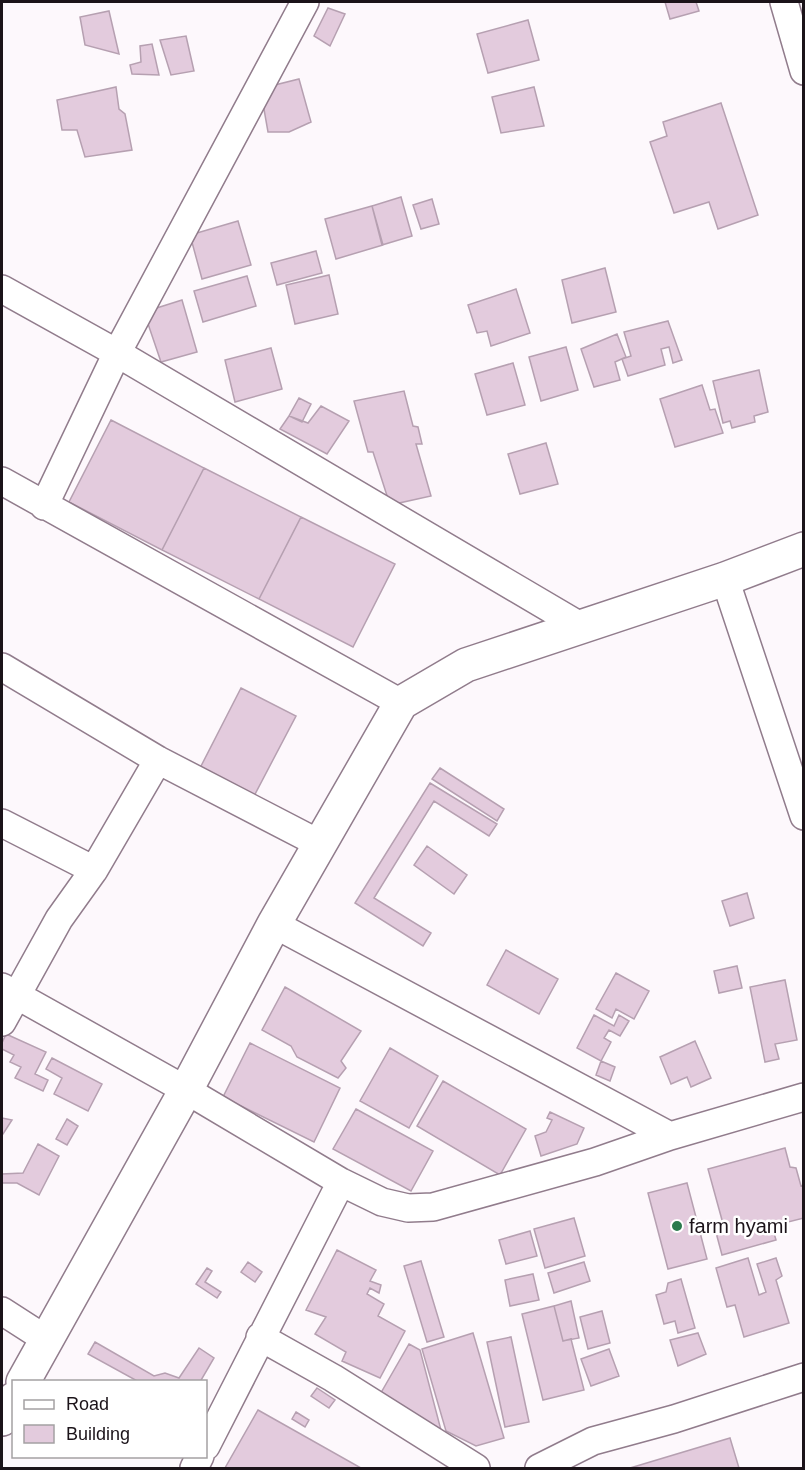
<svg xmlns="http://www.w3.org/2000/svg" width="805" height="1470" font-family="Helvetica,sans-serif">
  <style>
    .building { fill: #e3cbdd; stroke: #b6a0b1; stroke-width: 1.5 }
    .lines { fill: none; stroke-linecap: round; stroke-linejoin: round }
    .minor-casing { stroke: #917c8c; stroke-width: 30 }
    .tertiary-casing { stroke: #917c8c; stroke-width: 36 }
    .minor { stroke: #fff; stroke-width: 27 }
    .tertiary { stroke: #fff; stroke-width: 33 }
    .poi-dot { fill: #297a4c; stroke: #fff; stroke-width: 2 }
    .labels { text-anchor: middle; stroke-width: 5; stroke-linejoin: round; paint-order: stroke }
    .poi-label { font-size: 20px; fill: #1b1319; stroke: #fff; text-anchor: start }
  </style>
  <rect width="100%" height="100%" fill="#fdf8fc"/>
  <path class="building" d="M665 2H696L699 11 670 19Z
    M328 8 345 14 330 46 314 36Z
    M109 11 119 54 85 45 80 17Z
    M528 20 539 60 488 73 477 34Z
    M186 36 194 71 171 75 160 40Z
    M152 44 159 75 132 74 130 65 141 62 140 46Z
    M299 79 311 122 289 132H268L262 98 267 87Z
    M116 87 119 109 125 114 132 150 85 157 77 130H62L57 100Z
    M534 87 544 126 501 133 492 97Z
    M721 103 758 215 718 229 709 202 674 213 650 142 667 136 663 122Z
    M401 197 412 236 382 245 372 206Z
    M432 199 439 224 421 229 413 205Z
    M372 206 383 245 336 259 325 219Z
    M238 221 251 265 202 279 190 235Z
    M316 251 322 273 277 285 271 263Z
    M605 268 616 312 572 323 562 280Z
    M329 275 338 314 295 324 286 285Z
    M247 276 256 306 203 322 194 291Z
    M516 289 530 333 491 346 487 331 477 333 468 305Z
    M182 300 197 352 161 362 144 312Z
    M668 321 682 360 673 363 669 347 661 349 665 365 628 376 622 359 631 356 624 332Z
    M617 334 626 357 615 362 620 380 594 387 581 349Z
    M566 347 578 390 541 401 529 357Z
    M271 348 282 389 235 402 225 360Z
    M513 363 525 405 487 415 475 374Z
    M759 370 768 412 754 416 755 422 732 428 730 421 723 423 713 381Z
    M702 385 710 410 715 409 723 433 675 447 660 399Z
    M404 391 413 426 418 427 422 444H416L431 496 390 505 373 452H368L354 401Z
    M299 398 311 404 302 422 289 416Z
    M321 406 349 421 327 454 280 429 289 416 308 423Z
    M111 420 204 468 162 550 69 502Z
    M546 443 558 484 520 494 508 454Z
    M204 468 301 517 259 599 162 550Z
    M301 517 395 564 353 647 259 599Z
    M241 688 296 716 253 798 199 770Z
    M440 768 504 809 497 821 432 779Z
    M430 783 497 824 489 836 434 801 374 898 431 933 423 946 355 903Z
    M427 846 467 875 454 894 414 865Z
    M747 893 754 918 730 926 722 901Z
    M506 950 558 979 539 1014 487 985Z
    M737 966 742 988 719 993 714 971Z
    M616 973 649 991 634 1019 616 1009 612 1018 596 1009Z
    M785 980 797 1040 775 1044 779 1059 765 1062 750 987Z
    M285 987 361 1031 341 1061 346 1068 338 1078 297 1057 291 1046 262 1030Z
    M594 1015 614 1026 619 1015 629 1021 620 1036 609 1030 604 1038 611 1042 601 1061 577 1048Z
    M6 1034 46 1052 35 1074 48 1080 43 1091 15 1078 21 1067 10 1062 14 1055 2 1049V1043Z
    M695 1041 711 1078 691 1087 687 1077 671 1084 660 1057Z
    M250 1043 340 1088 314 1142 223 1097Z
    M390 1048 438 1076 409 1128 360 1101Z
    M52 1058 102 1084 88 1111 54 1094 62 1078 46 1069Z
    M601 1061 615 1067 610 1081 596 1075Z
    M443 1081 526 1129 500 1175 417 1126Z
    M356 1109 433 1151 411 1191 333 1149Z
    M550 1112 584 1128 577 1144 541 1156 535 1136 546 1132 552 1120 547 1118Z
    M2 1118 12 1120 3 1134H2Z
    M67 1119 78 1126 67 1145 56 1139Z
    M38 1144 59 1156 39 1195 17 1183H2V1174L23 1173Z
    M785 1148 790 1167 796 1168 801 1186 804 1185V1218L772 1226 776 1240 722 1255 714 1225 722 1220 708 1169Z
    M687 1183 707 1259 668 1269 648 1193Z
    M574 1218 585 1256 545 1268 534 1229Z
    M530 1231 537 1256 506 1264 499 1240Z
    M337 1250 376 1270 370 1281 381 1285 379 1293 370 1288 367 1294 384 1304 378 1316 405 1331 380 1378 342 1361 346 1352 315 1334 326 1317 306 1310Z
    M748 1258 759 1295 766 1292 757 1264 776 1258 782 1276 776 1280 789 1323 744 1337 735 1305 727 1307 716 1268Z
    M421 1261 444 1337 427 1342 404 1266Z
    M248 1262 262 1272 255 1282 241 1272Z
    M584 1262 590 1281 554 1293 548 1273Z
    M207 1268 212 1271 205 1282 221 1292 217 1298 196 1284Z
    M533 1274 539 1300 510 1306 505 1280Z
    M681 1279 695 1328 678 1333 675 1321 664 1324 656 1295 666 1292 668 1283Z
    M571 1301 579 1338 563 1341 554 1306Z
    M554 1306 563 1341 571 1339 584 1390 543 1400 522 1314Z
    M602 1311 610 1343 588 1349 580 1317Z
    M473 1333 504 1438 476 1446 446 1431 422 1349Z
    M698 1333 706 1354 678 1366 670 1340Z
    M511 1337 529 1422 505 1427 487 1342Z
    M95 1342 154 1376 165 1373 179 1378 199 1348 214 1358 200 1382H139L88 1354Z
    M409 1344 420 1350 442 1434 378 1398Z
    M609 1349 619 1376 591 1386 581 1359Z
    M317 1388 335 1400 329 1408 311 1396Z
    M258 1410 361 1468H225Z
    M296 1412 309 1420 305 1427 292 1419Z
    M730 1438 739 1468H630Z"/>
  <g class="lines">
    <g class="minor-casing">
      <path id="minor" d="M784 2 804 71
        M2 289 117 353 580 626
        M2 481 401 703
        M44 506 117 353 305 2
        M725 579 804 816
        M2 667 158 760 320 844
        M2 823 94 870
        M274 924 670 1136 804 1097
        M2 987 186 1090 341 1182 382 1202 408 1208 433 1207 595 1162 670 1136
        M2 1022 59 919 94 870 158 760
        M2 1311 47 1340
        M260 1337 333 1378 476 1468
        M206 1446 341 1182
        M194 1468 200 1456
        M539 1468 593 1441 674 1419 804 1377"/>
    </g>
    <g class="tertiary-casing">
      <path id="tertiary" d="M23 1382 186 1090 274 924 401 703 466 665 725 579 804 549
        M2 1419 14 1399"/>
    </g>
    <use href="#minor" class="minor"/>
    <use href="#tertiary" class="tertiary"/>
  </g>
  <circle class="poi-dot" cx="677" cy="1226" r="6"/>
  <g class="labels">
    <g class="poi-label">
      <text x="689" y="1233">farm hyami</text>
    </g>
  </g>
  <rect width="805" height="1470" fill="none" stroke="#1b1319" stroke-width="6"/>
  <rect x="12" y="1380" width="195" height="78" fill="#ffffff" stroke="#a4a1a3" stroke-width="1.5"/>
  <rect x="24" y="1400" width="30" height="9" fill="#ffffff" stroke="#a4a1a3" stroke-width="1.5"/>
  <text x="66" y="1410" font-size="18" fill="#1b1319">Road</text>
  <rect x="24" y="1425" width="30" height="18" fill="#e3cbdd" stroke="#a4a1a3" stroke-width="1.5"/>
  <text x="66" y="1440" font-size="18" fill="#1b1319">Building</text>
</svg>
